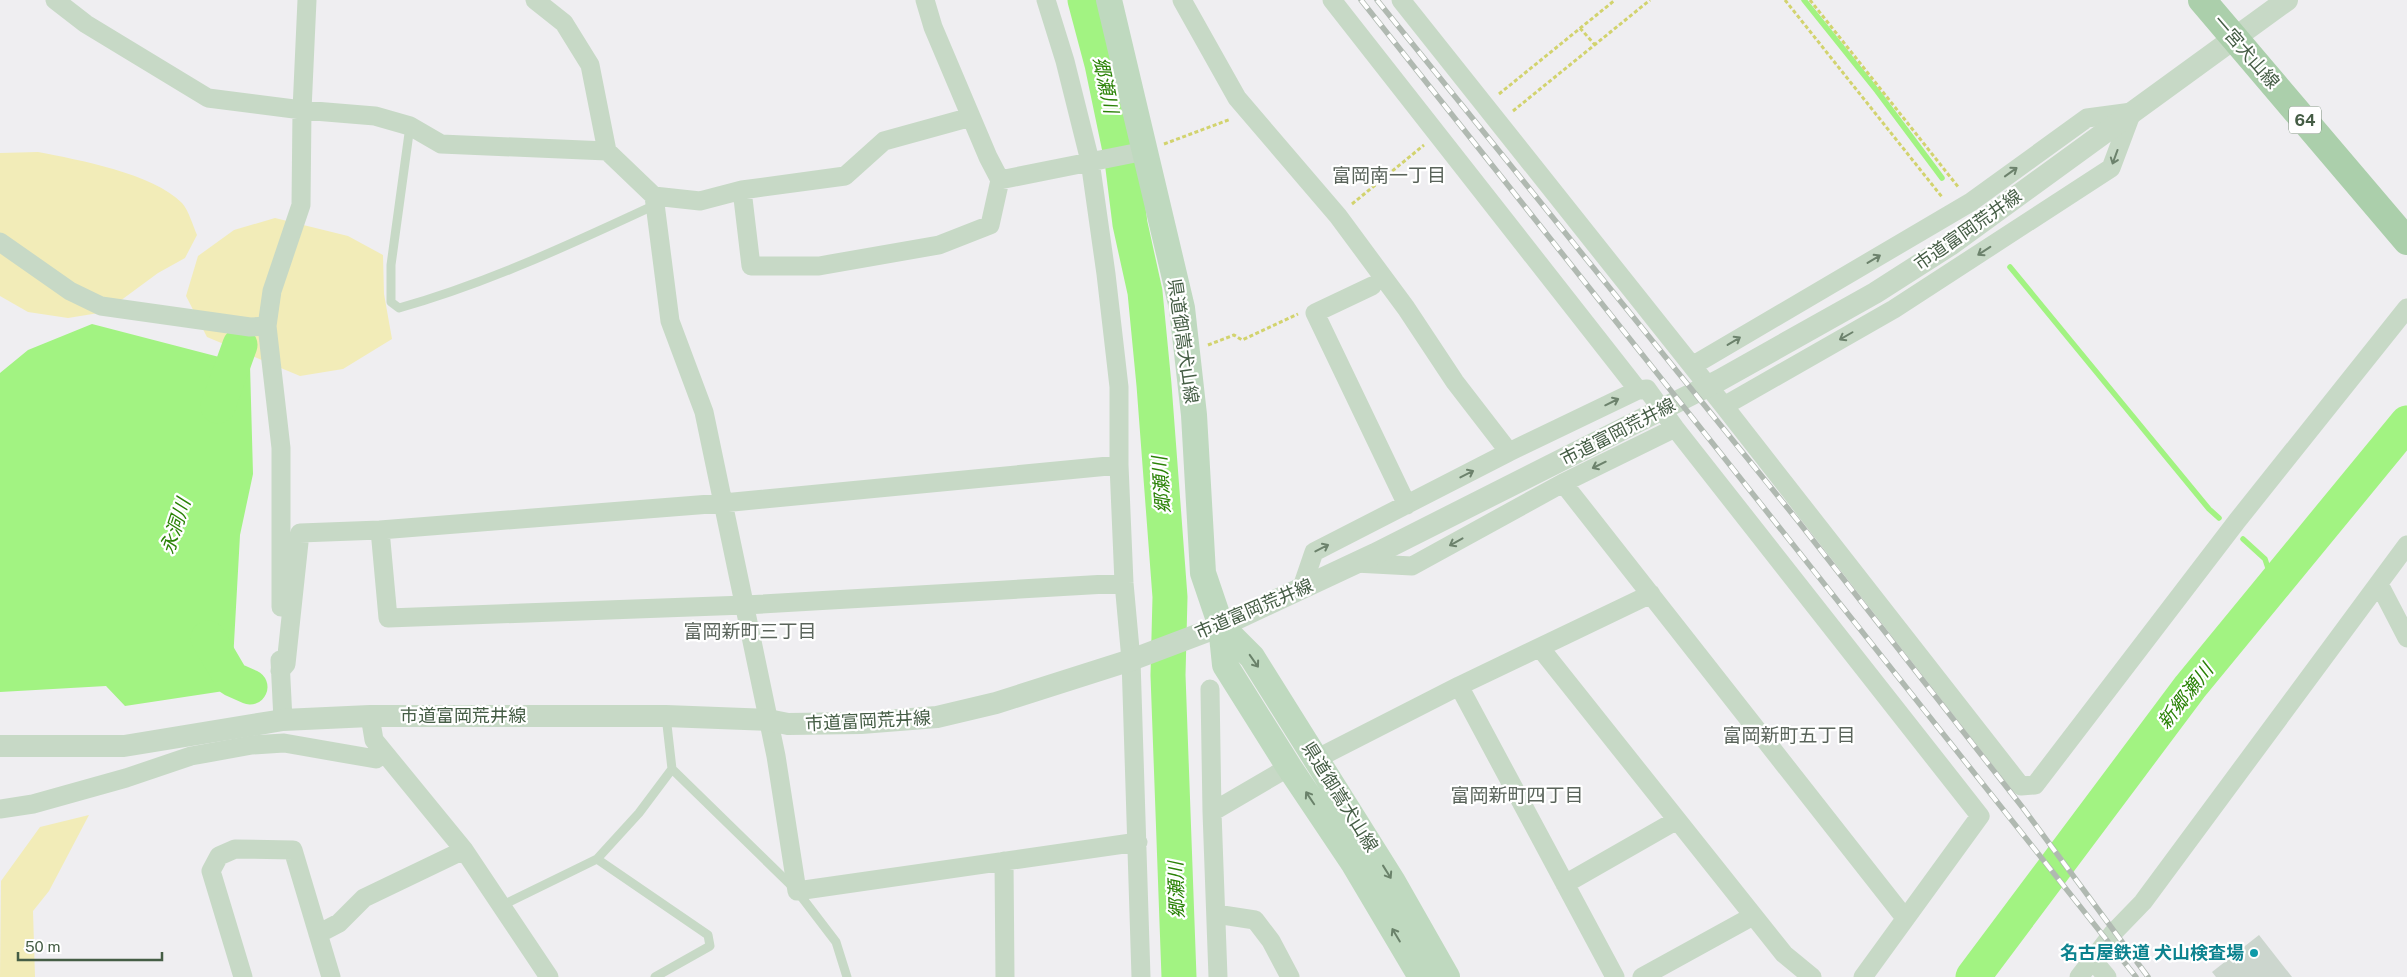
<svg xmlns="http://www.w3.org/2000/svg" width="2407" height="977" font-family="'Public Sans','Noto Sans JP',sans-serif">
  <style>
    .green { fill: #f2ecb8 }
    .water { fill: #a2f382 }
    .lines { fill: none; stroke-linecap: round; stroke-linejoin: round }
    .stream { stroke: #a2f382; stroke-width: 5.5 }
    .river { stroke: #a2f382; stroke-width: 35 }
    .building { fill: #ccd6ce }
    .path { stroke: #d2d36e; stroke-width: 3; stroke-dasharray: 4 2.5; stroke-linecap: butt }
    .service { stroke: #c7d9c6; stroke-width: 9 }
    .minor { stroke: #c7d9c6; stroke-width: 19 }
    .tertiary { stroke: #c7d9c6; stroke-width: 22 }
    .secondary { stroke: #bfd9bf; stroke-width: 26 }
    .primary { stroke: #abcfab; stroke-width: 28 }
    .rail-casing { stroke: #b0b9b1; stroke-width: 5.5 }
    .rail { stroke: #fff; stroke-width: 4; stroke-dasharray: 11; stroke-linecap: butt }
    .oneway { stroke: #6c826c }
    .oneway2 { stroke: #6a826a }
    .culture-dot { fill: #0f9aa8; stroke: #fff; stroke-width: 2 }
    .labels { text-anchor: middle; stroke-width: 4.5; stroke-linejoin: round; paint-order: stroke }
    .shield { fill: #fff; stroke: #7d8e7d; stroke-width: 1 }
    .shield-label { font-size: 16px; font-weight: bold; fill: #455d45 }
    .street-label { font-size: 18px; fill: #455d45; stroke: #fff }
    .culture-label { font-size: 18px; font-weight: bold; fill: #0d838f; stroke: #fff; text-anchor: end }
    .water-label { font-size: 19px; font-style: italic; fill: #2a8206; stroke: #fff }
    .neighbourhood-label { font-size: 19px; fill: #5a645b; stroke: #fff }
  </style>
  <rect width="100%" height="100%" fill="#efeef1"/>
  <path class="green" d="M38 152C79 160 152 173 182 203 189 211 193 226 197 235L185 258 158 273 105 312 68 318 28 312 0 296V153Z
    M275 218 348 236 383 255 384 294 392 339 343 369 300 376 207 337 186 296 198 256 234 230Z
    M89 815 49 891 33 911 35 977H0L1 881 40 827Z"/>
  <path class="water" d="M92 324 250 365 253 474 240 535 232 679 224 691 125 706 106 686 0 692V373L28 350Z"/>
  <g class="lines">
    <path class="stream" d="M1804 0 1877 91 1942 178
      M2010 267 2209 509 2219 518
      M2243 539 2265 559 2274 586"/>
    <path class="river" d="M1085 0 1102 64 1122 160 1130 224 1145 292 1154 385 1170 597 1168 675 1179 977
      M218 406 240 345
      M208 638 232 679 250 687
      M1973 977 2190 687 2407 423"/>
  </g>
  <path class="building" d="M2259 935 2292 977H2216L2212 972Z"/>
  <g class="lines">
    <path class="path" d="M1785 0 1942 197
      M1810 0 1959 188
      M1580 28 1595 45
      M1499 94 1615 0
      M1513 111 1650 0
      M1164 144 1231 119
      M1352 204 1424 145
      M1208 345 1234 335 1242 340 1298 314"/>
    <path class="service" d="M410 126 391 265V302L399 308C488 283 571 244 655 205
      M672 769 797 891 836 942 847 977
      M597 859 708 935 710 946 655 977
      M503 905 597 859 639 813 672 769 666 716"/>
    <path class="minor" d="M55 0 86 24 208 98 302 110 375 116 410 126 441 144 607 151
      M535 0 564 23 590 65 607 151 654 196 700 201 742 190 845 176 884 141 971 117
      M1046 0 1065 61 1090 161 1106 274 1119 387V465L1124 583 1131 660 1141 977
      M1182 0 1237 98 1338 216 1406 308 1455 382 1509 452
      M1332 0 1638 390
      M1401 0 1724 406 2021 786 2035 785 2237 521 2407 308
      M1000 180 1145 151
      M742 190 751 266H819L939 245 990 225 1000 180 988 157 933 27 925 0
      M654 196 670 321 704 412 776 756 797 891 1138 842
      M0 242 70 291 101 306 250 327 267 326
      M1372 286 1315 313 1407 505
      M1692 366 1971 202 2087 118 2132 112 2111 168 1894 309 1724 406
      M1563 483 1905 918
      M380 530 723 503 1119 465
      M1355 563 1412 566 1563 483 1675 428
      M2379 584 2407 638
      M1301 590 1314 552 1509 452 1638 390 1647 389 1675 428 1980 816 1863 977
      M281 607V448L267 326 272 291 301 205 302 110 307 0
      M1541 649 1784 954 1812 977
      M280 660 283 720
      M280 671 286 664 300 533 380 530 388 618 745 605 1124 583
      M1459 686 1615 977
      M1210 689 1212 812
      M370 716 374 740 464 850 549 977
      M1316 759 1459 686 1651 594
      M0 809 33 804 126 778 191 756 252 745 284 743 376 759 383 753
      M1004 861 1005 977
      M1565 884 1677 820
      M1216 914 1255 920 1271 941 1290 977
      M318 934 339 923 364 898 464 850
      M2092 959 2107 977
      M243 977 211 871 219 856 235 849 293 850 331 977
      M1218 977 1212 812 1289 767
      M1642 977 1753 916
      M2079 977 2113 933 2143 902 2407 545"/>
    <path class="tertiary" d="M0 746H124L283 720 370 716H666L768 720 788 724 861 723 937 717 996 703 1131 660 1221 626 1375 554 1720 380 1875 293 1950 245 2287 0"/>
    <path class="secondary" d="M1109 0 1182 308 1194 415 1203 573 1221 626 1225 665 1289 767 1354 864 1421 977
      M1221 626 1252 657 1393 882 1447 977"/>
    <path class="primary" d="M2202 0 2407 241"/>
    <g class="rail-casing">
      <path id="rail" d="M1361 0 2136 977
        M1377 0 1798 521 2023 808 2148 977"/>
    </g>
    <use href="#rail" class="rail"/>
  </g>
  <defs><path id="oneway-shaft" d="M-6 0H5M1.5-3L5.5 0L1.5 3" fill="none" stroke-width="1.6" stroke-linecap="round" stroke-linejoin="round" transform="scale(1.25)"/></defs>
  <g class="oneway">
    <use href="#oneway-shaft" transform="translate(2115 157) rotate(110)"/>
    <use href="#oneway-shaft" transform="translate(2011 172) rotate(-36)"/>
    <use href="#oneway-shaft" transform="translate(1984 251) rotate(147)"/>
    <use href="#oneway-shaft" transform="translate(1874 259) rotate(-31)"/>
    <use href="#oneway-shaft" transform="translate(1846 336) rotate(150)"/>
    <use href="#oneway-shaft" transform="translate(1734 341) rotate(-31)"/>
    <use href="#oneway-shaft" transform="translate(1612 402) rotate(-26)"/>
    <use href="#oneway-shaft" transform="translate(1599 465) rotate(154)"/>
    <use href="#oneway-shaft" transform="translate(1467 474) rotate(-27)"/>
    <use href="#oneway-shaft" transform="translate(1456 542) rotate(151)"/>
    <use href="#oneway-shaft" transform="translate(1322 548) rotate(-27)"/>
  </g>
  <g class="oneway2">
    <use href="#oneway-shaft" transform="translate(1254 661) rotate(55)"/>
    <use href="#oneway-shaft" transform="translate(1310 798) rotate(-124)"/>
    <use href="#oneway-shaft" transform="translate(1387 872) rotate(58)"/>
    <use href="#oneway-shaft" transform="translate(1396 935) rotate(-121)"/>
  </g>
  <circle class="culture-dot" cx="2254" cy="953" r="5"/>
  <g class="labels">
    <rect class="shield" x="2289" y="106.5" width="32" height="27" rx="4"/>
    <g class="shield-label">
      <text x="2305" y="126">64</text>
    </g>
    <g class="street-label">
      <text transform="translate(2246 52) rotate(49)" y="6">一宮犬山線</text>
      <text transform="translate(1968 230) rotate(-35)" y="6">市道富岡荒井線</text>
      <text transform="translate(1183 341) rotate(82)" y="6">県道御嵩犬山線</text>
      <text transform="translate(1618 432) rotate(-27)" y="6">市道富岡荒井線</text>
      <text transform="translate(1254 609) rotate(-23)" y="6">市道富岡荒井線</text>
      <text x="463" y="722">市道富岡荒井線</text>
      <text transform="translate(868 721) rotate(-3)" y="6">市道富岡荒井線</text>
      <text transform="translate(1340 797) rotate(58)" y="6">県道御嵩犬山線</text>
    </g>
    <g class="culture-label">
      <text x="2244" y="959">名古屋鉄道 犬山検査場</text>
    </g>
    <g class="water-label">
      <text transform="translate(1106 85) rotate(78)" y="7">郷瀬川</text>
      <text transform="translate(1161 485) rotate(-94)" y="7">郷瀬川</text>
      <text transform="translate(175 526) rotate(-72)" y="7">永洞川</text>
      <text transform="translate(2185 696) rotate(-52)" y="7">新郷瀬川</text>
      <text transform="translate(1176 890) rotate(-92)" y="7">郷瀬川</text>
    </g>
    <g class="neighbourhood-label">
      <text x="1389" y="182">富岡南一丁目</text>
      <text x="750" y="638">富岡新町三丁目</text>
      <text x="1789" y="742">富岡新町五丁目</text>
      <text x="1517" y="802">富岡新町四丁目</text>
    </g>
  </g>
  <path d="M18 952v8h144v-8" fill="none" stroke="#455d45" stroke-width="2.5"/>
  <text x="25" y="952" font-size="15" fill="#455d45" stroke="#ffffff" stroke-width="4" paint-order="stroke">50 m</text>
</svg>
